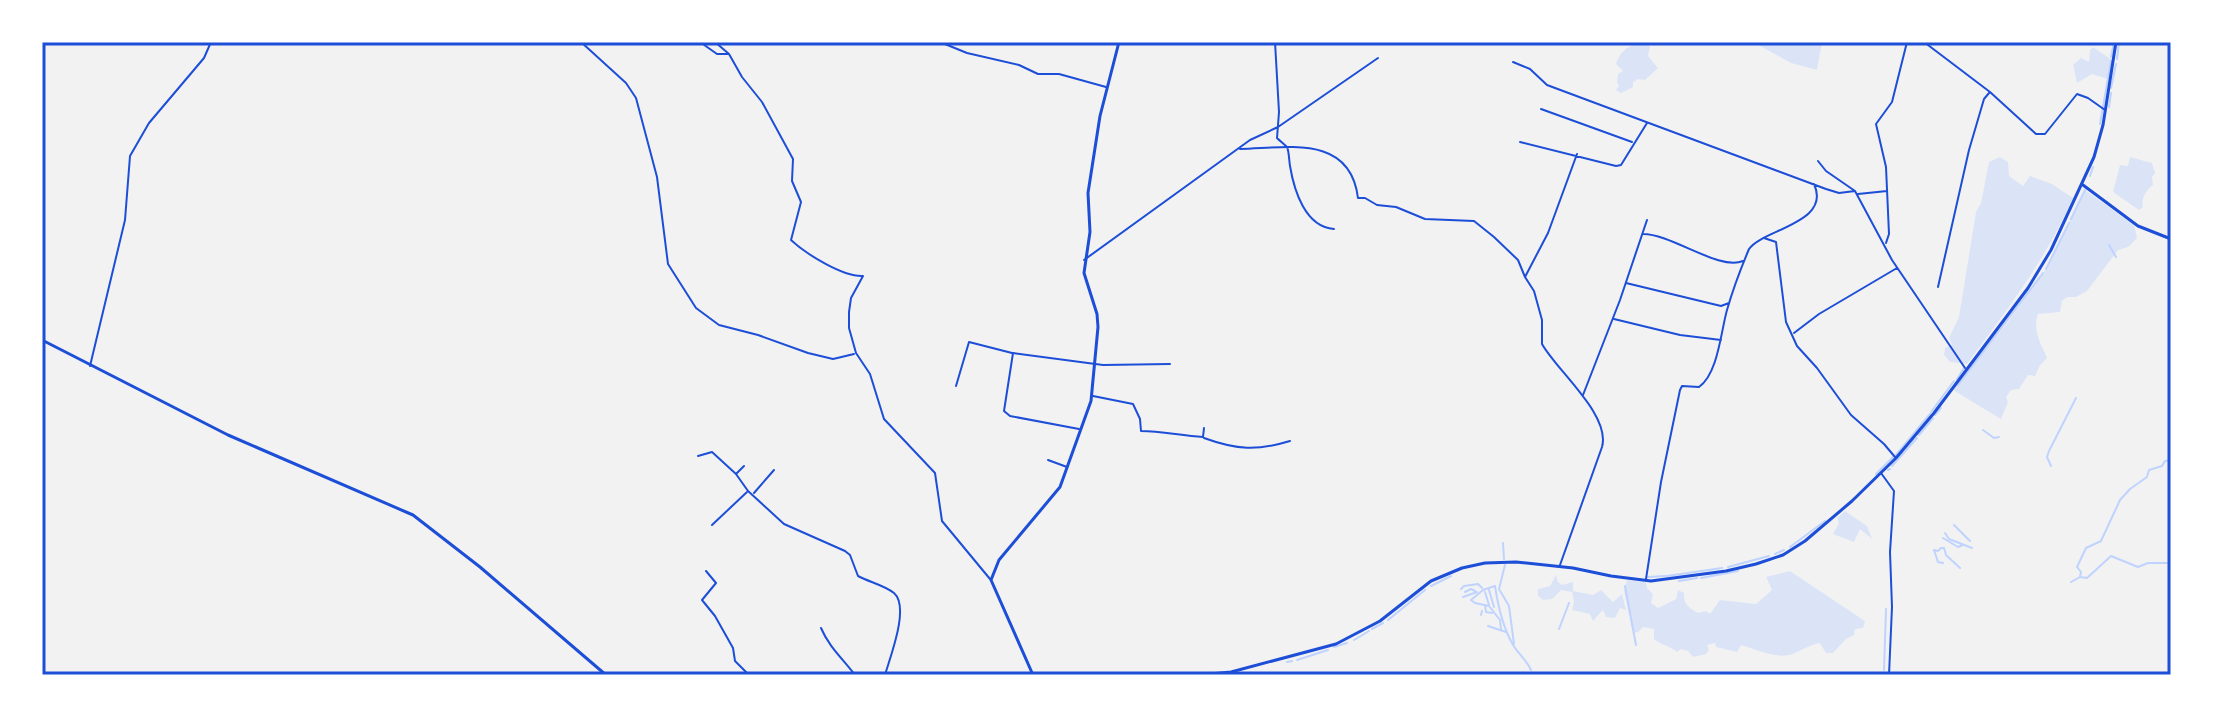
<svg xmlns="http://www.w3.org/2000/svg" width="2213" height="717" font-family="'Work Sans',sans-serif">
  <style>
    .green { fill: #dbe4f7 }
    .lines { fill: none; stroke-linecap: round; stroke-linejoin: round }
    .stream { stroke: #bfd3fe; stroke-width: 2 }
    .minor { stroke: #1d4ed8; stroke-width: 2 }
    .tertiary { stroke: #1d4ed8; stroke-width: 3 }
    .secondary { stroke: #1d4ed8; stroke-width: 3 }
    .neatline { fill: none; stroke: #1d4ed8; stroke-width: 3 }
  </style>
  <rect width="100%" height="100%" fill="#f2f2f2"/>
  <path class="green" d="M1753 42H1822L1817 70 1791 63Z
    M1637 44 1650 46 1648 56 1658 68 1645 80 1638 79 1633 82V87L1621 93 1616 90 1619 86 1617 82 1618 74 1623 71 1616 64C1619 53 1627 46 1637 44Z
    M2093 47 2112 60 2108 79 2092 74 2077 83 2073 65 2081 58 2089 62 2090 50Z
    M2000 157 2008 162 2009 176 2023 186 2030 176 2052 184 2073 198C2046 259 2007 310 1967 364L1950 362 1944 355 1945 348 1952 345 1949 338 1959 317 1976 212 1981 203 1989 162Z
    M2130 157 2152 163 2155 173 2152 177 2153 185C2146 190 2141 199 2143 207L2139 210 2113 192 2120 165 2128 166Z
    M2085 190 2134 225 2137 238 2128 247 2118 250 2087 291 2076 297H2067L2062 301 2060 312 2038 314C2032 330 2041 344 2047 358L2040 365 2035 376 2028 375 2019 389 2011 390 2006 397 2008 402 2001 419 1953 390 2008 322 2046 269Z
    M1845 511 1867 526 1872 539 1860 529 1854 542 1833 534 1839 523 1837 518Z
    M1790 571 1865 621 1863 628 1855 629 1854 635 1846 639 1833 653H1826L1820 643C1808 645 1798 653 1789 655 1774 658 1758 650 1741 645L1737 652 1716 647 1715 643 1707 645 1709 650 1706 654 1693 657 1688 651 1681 649 1677 652C1670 646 1661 645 1654 639V629L1643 627 1638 632 1633 633 1624 591 1627 580 1646 582 1647 588 1653 594 1651 603 1658 608 1676 599 1678 590 1684 593C1683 604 1689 608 1698 613L1706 611 1710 614 1720 600 1756 604 1772 590 1766 577Z
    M1556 575 1558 582 1562 585 1573 582V591L1593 595 1601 590 1613 602 1622 594 1626 610 1620 608 1615 618 1606 617 1603 610 1593 621 1590 614 1572 610 1574 602 1572 592 1561 590 1552 599 1543 600 1538 596V589L1550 586Z"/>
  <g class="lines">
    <path class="stream" d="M2111 57 2114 42
      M2117 59 2119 42
      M2111 88 2116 64
      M2109 107 2111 93
      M2100 124 2111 61
      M2090 176 2093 167
      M2071 219 2085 190
      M2109 245 2116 257
      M2046 269 2069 223
      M1957 379 1964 368
      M1958 385 2043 273
      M1931 412 1954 381
      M1935 415 1941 408
      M1983 430 1994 438 1999 437
      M1919 435 1933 418
      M1896 455 1930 414
      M1892 466 1917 438
      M2051 466 2047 457 2049 451 2076 398
      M1888 470 1890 469
      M1876 474 1893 457
      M1954 525 1970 541
      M1945 533 1949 539 1972 548
      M1943 538 1958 547 1963 545
      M1503 543 1504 559
      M1790 547 1825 521
      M1775 554 1784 550
      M1943 563 1938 562 1934 550 1938 551 1941 548H1944L1946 555 1960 568
      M1505 565 1499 589 1509 606 1514 644
      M1728 567 1769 556
      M1667 576 1722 568
      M1648 577 1665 576
      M2080 577 2087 578 2111 556 2138 567 2148 563H2171
      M1701 578 1738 571
      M1679 581 1697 578
      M2071 582 2080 577 2081 572 2077 567 2086 548 2101 541 2120 500 2130 489 2147 477 2149 470 2162 466 2165 461 2171 460
      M1431 586 1451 576
      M1495 586C1498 606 1502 625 1512 643 1517 653 1526 659 1531 670
      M1495 586 1483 590 1471 600 1475 603 1489 606 1500 620 1501 629
      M1625 586 1636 645
      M1461 589 1464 586 1478 584 1482 588
      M1489 590 1494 607
      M1465 592 1471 589 1475 591
      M1485 592 1489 605
      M1463 597 1477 592
      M1485 605 1486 612 1492 613
      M1481 615 1482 611
      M1388 620 1425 590
      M1488 626 1506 632
      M1372 629 1383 623
      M1559 629 1569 603
      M1354 640 1369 631
      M1334 647 1347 643
      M1297 660 1328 650
      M1287 662 1292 661
      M1884 670 1886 609"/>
    <path class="minor" d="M581 42 626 83 636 98 657 177 668 264 696 308 719 325 758 335 808 353 833 359 854 354
      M700 42 717 54H728
      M715 42 729 54 742 77 762 102 793 159 792 181 801 202 791 240C806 254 843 277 863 276L851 298 849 312V328L856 353 870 374 884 419 935 473 942 521 990 579
      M940 42 967 53 1019 65 1038 74H1059L1106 87
      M1275 42 1279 112 1277 138C1280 141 1284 144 1287 147 1289 151 1289 160 1290 166 1294 190 1305 227 1334 229
      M1924 42 1990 92 2036 134H2045L2077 94 2088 98 2105 110
      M1513 62 1530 69 1547 85 1826 189 1839 193 1855 191
      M1541 109 1632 142
      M1520 142 1616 166 1621 165 1647 123
      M1240 149C1288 148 1350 134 1358 198H1365L1377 205 1396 207 1425 219 1474 221 1494 237 1518 260 1525 277
      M1818 161 1826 171 1855 191 1892 260 1965 368
      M1858 194 1887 191
      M1643 234C1672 234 1719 271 1743 261
      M1764 238 1776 242 1786 322 1797 346 1817 368 1851 415 1884 444 1895 457
      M1886 243 1889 234 1886 167 1876 124 1892 102 1907 42
      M1084 260 1250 140 1278 127 1378 58
      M1626 283 1721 306 1729 303
      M1938 287 1969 150 1984 99 1989 93
      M1614 319 1680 335 1721 340
      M1794 333 1819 314 1897 268
      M90 366 125 220 130 156 149 123 204 58 211 42
      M956 386 969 342 1012 353
      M1583 395 1620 300 1647 220
      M1093 396 1133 404 1140 419 1141 431C1162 431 1182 436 1203 437L1204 428
      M1079 429 1010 416 1004 411 1013 353 1103 365 1170 364
      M1204 438C1237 450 1257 451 1290 441
      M698 456 712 452 736 474 748 491 784 524 845 551 850 555 858 576C869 582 884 585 894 593 910 607 890 657 885 675
      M1048 460 1067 467
      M737 473 744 466
      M1881 473 1894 491 1890 552 1892 607 1889 675
      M754 493 774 470
      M712 525 747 492
      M1560 565 1602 447C1611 415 1557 371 1542 344V320L1534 291 1525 277 1548 233 1577 154
      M706 571 716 583 702 600 715 616 733 648 735 661 749 675
      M1646 579 1661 482 1680 390 1682 386 1699 387C1718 374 1721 331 1727 310 1733 289 1741 268 1749 249 1763 229 1832 223 1814 184
      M821 628C829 647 843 659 855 675"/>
    <path class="tertiary" d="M2083 185 2138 226 2171 239
      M42 340 228 435 413 515 480 567 606 675
      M1033 675 991 580 999 560 1060 487 1091 401 1098 327 1097 314 1084 273 1090 232 1088 193 1100 116 1119 42"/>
    <path class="secondary" d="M1199 675 1231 672 1336 644 1380 621 1431 581 1462 568 1485 563 1516 562 1573 568 1611 576 1651 581 1726 571 1756 564 1783 555 1805 541 1852 501 1896 458 1934 413 2028 288 2051 250 2094 157 2103 125 2116 42"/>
  </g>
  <rect width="2213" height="717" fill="none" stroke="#ffffff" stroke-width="88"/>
  <rect x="44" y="44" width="2125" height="629" class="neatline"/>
</svg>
